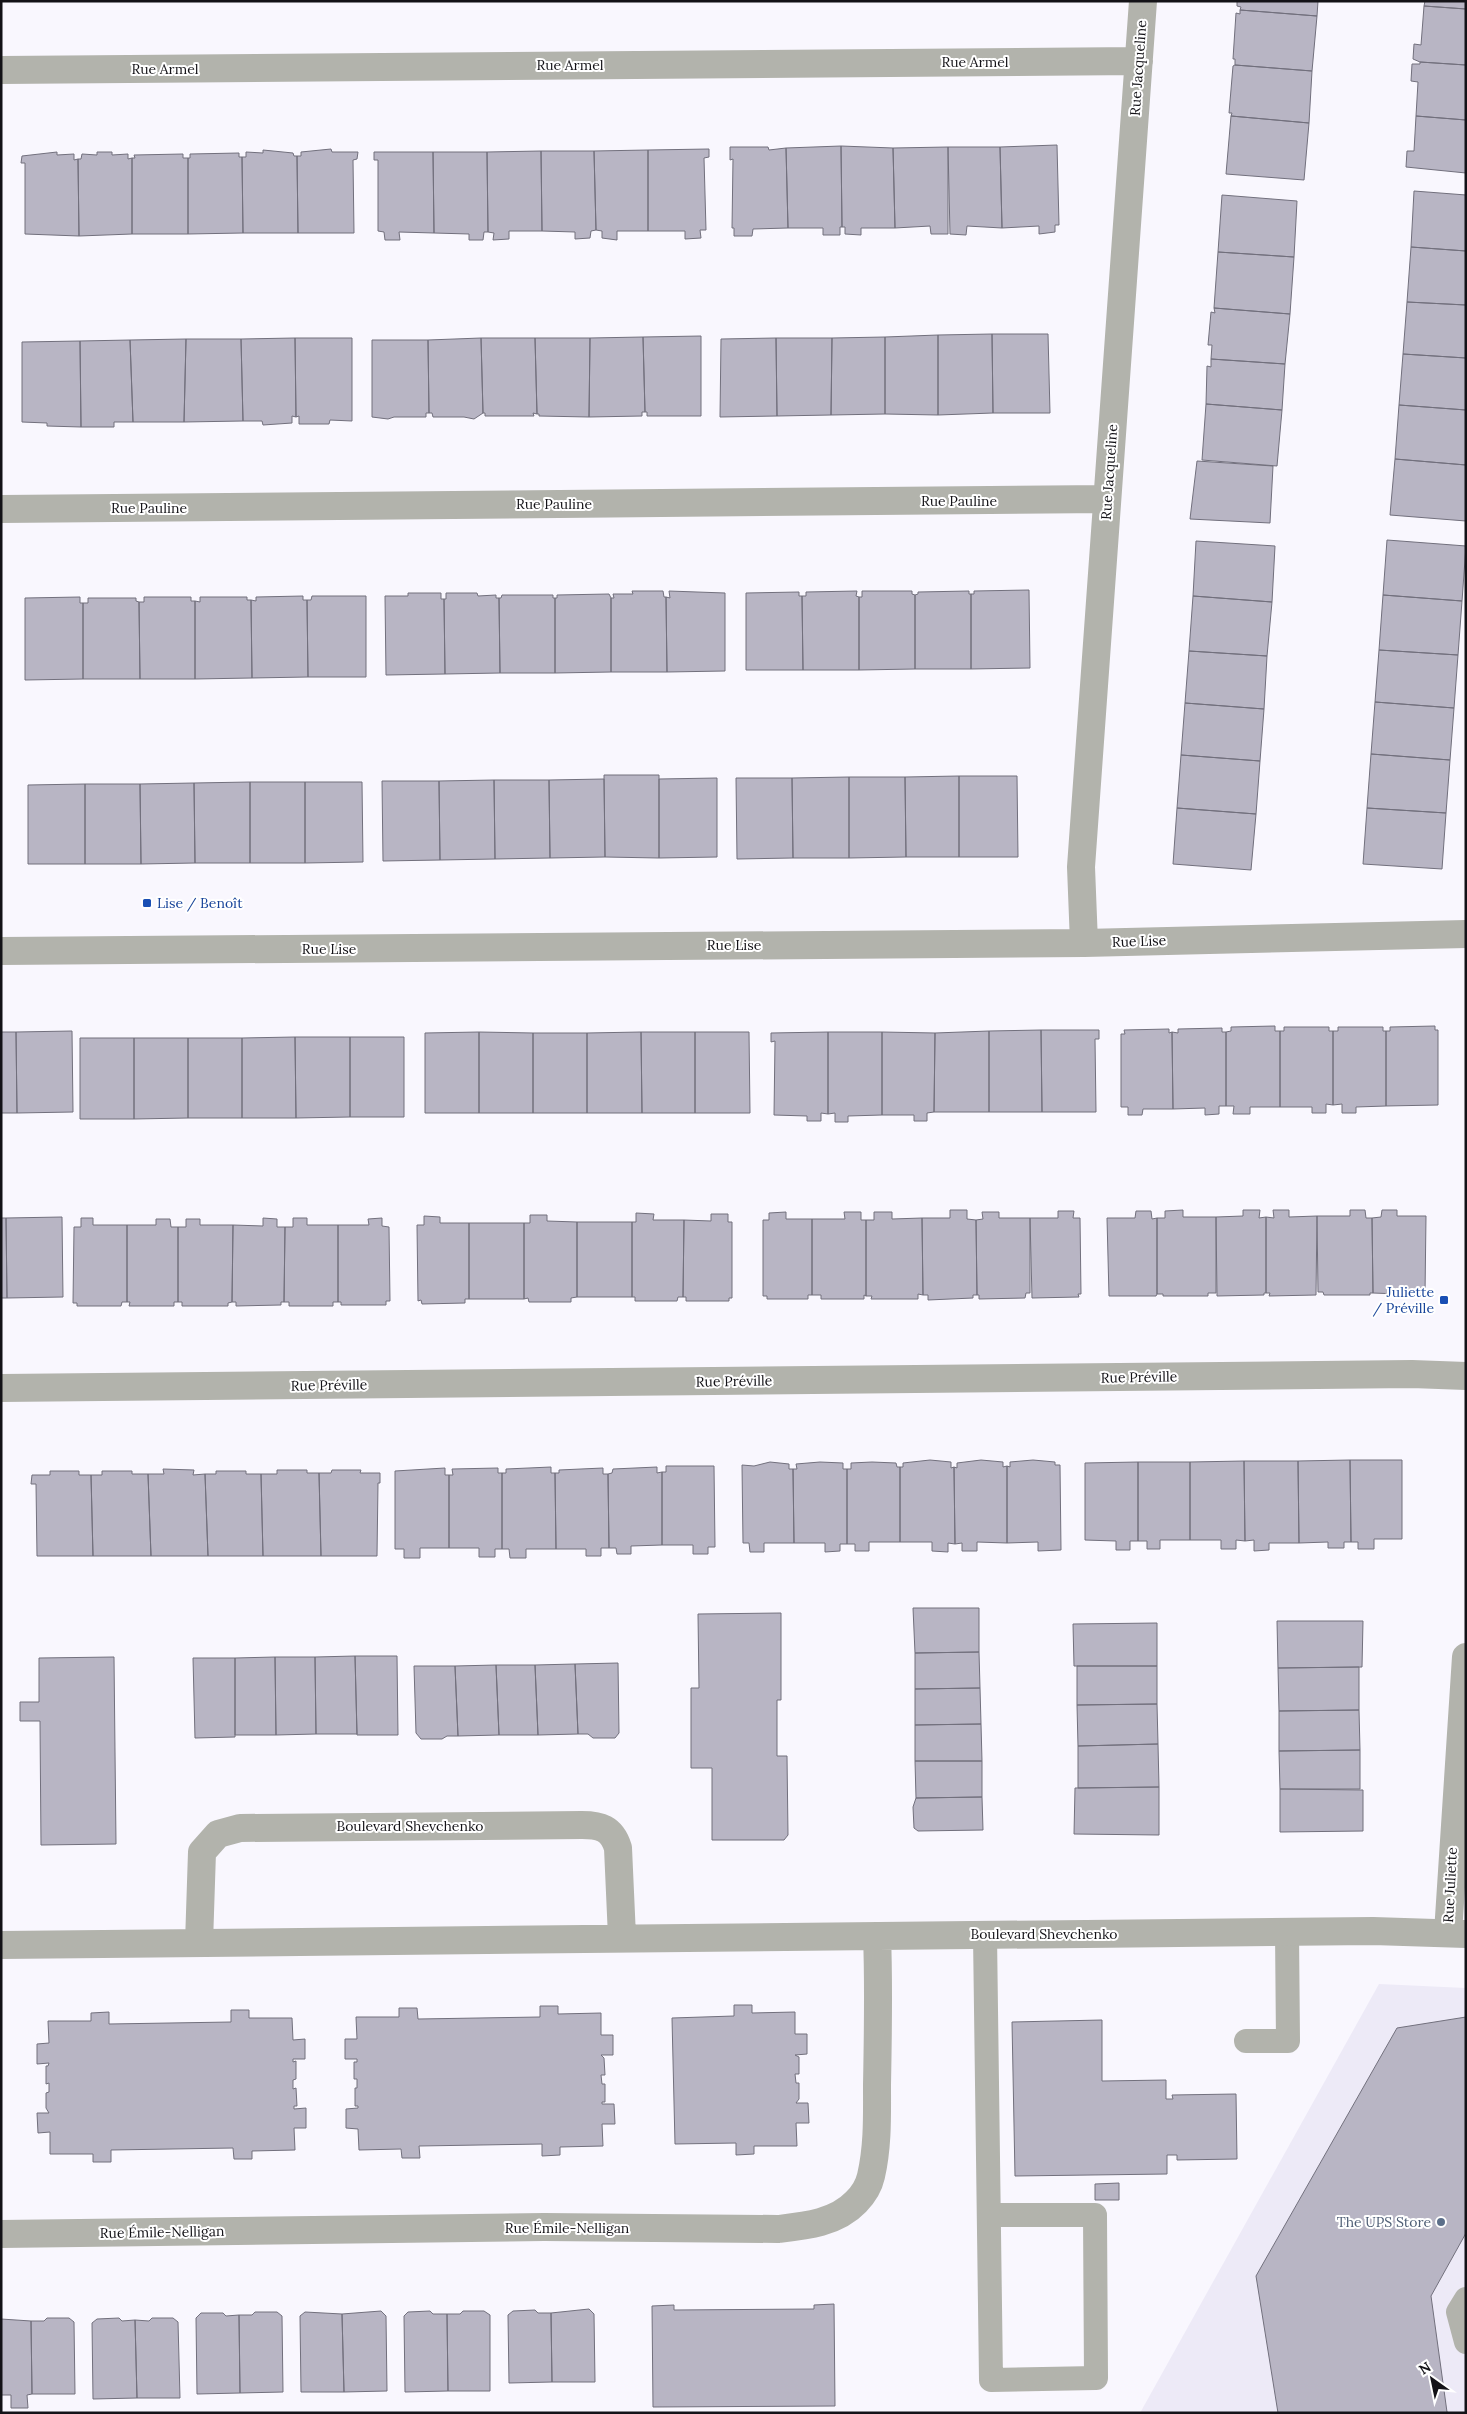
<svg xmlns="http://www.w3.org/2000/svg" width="1467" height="2414" font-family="Lora,serif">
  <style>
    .built { fill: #edeaf7 }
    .building { fill: #b8b5c4; stroke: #72707d }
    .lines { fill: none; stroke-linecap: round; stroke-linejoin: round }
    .service { stroke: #b2b3ac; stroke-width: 24 }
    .minor { stroke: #b2b3ac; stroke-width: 28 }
    .transit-dot { fill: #1a4fb4; stroke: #fff; stroke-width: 2 }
    .service-dot { fill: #5c6f8a; stroke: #fff; stroke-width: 2 }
    .labels { text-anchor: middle; stroke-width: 4; stroke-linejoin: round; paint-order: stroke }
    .street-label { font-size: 14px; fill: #131217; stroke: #fff }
    .transit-label { font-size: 14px; fill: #164399; stroke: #fff; text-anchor: start }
    .service-label { font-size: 14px; fill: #4e5e75; stroke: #fff; text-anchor: end }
  </style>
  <rect width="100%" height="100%" fill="#f9f7fe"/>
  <path class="built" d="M1379 1984 1466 1988V2413H1140Z"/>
  <path class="building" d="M1237 1H1318L1317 16 1240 10 1241 7 1237 6Z
    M1425 1H1466V9L1424 6Z
    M1424 6 1466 9V65L1420 62 1413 59 1414 44 1421 45Z
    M1240 10 1317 16 1312 71 1235 65V59H1233L1236 13 1240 14Z
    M1420 62 1466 65V120L1416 116 1418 82 1411 81 1412 64H1420Z
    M1235 65 1312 71 1309 123 1231 116 1232 113H1229L1233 66Z
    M1231 116 1309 123 1304 180 1226 174Z
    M1416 116 1466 120V173L1406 167 1407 151H1414Z
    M1057 145 1059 225H1055V232L1039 234V226L1002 228 1000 147Z
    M841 146 842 227H840V235H823V228H788L786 148Z
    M841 146 893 148 895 228H861V235L845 234V227H842Z
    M730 147H768L769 150 786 148 788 228 753 229 752 236H734V228H732L733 159 730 160Z
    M948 147V234H931L930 226 895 228 893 148Z
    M948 147H1000L1002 228 967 226 966 235 950 234Z
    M331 149 332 152H358L357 159 353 160 354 233H298L297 156H301V152Z
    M709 149V157L704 158 706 230H700L701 238 685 239V231H648V150Z
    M263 150 293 153 294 156H297L298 233H243L242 157H246V152L263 153Z
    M648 150V231H617V240L602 238V231L596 230 594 151Z
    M541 151 542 231H509V239L493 240 494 233 488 232 487 152Z
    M541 151H594L596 230 591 231 590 238 575 239V232L542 231Z
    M57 152V155L74 154V160L78 159 79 236 25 234V163H21L22 156Z
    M97 152H112V155L128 154V159L132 158V234L79 236 78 159H81L82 154 97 155Z
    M374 152H433L434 233 399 232 400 240H385L384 232 378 231V160H374Z
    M433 152H487L488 232H484L483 240H469V234L434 233Z
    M239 153V157H242L243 233 188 234V158H190V154Z
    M183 154V158H188V234H132V158H135L134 155Z
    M1414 191 1466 195V251L1411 247Z
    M1222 195 1297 201 1294 257 1218 252Z
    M1411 247 1466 251V305L1407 302Z
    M1218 252 1294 257 1290 314 1214 308Z
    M1407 302 1466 305V358L1403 354Z
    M1214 308 1290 314 1285 364 1211 359 1212 345H1208L1211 312 1215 313Z
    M992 334 993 413 938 415V335Z
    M992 334H1048L1050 413H993Z
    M938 335V415L885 414V337Z
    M701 336V416H647V412H645L643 337Z
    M643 337 645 412H642V416L589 417 590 338Z
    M885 337V414L831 415 832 338Z
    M295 338 296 417 292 416V423L263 425 262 421H243L241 339Z
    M295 338H352V421L330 420 329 424H299V416L296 417Z
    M481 338 483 413 474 419 464 417H433L432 413H429L428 340Z
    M481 338H535L537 414 533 413 534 416H485V413H483Z
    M535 338H590L589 417 539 416V414H537Z
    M776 338 777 416 720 417 721 339Z
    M776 338H832L831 415 777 416Z
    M186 339 184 422H133L130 340Z
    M186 339H241L243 421 184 422Z
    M130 340 133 422H114V427H81L80 341Z
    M372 340H428L429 413H426V417H394L388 419 372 417Z
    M80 341 81 427 47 426V423L22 422V342Z
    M1403 354 1466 358V410L1399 405Z
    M1211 359 1285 364 1282 410 1206 404 1207 366 1211 367Z
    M1206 404 1282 410 1277 466 1202 460Z
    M1399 405 1466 410V465L1395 459Z
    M1395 459 1466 465V521L1390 515Z
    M1197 461 1273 466 1270 523 1190 519Z
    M1387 540 1466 546 1462 601 1383 595Z
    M1196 541 1275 546 1272 602 1193 596Z
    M1029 590 1030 668 971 669V594H974V591Z
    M632 591H663L664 597H666L667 672H611V598H614L613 594H633Z
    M669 591 725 593V671L667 672 666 597 670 598Z
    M857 591 856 596 859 597V670H803L802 596H806V592Z
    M862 591H912V594L915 595V669L859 670V597H862Z
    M969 591V594H971V669H915V595L918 594V592Z
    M799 592V596H802L803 670H746V593Z
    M408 593H441V599H444L445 674 386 675 385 596H408Z
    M446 593H477L478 596 496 595V598H499L500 673 445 674 444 599H446Z
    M609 594 611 598V672L555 673V598H557V595Z
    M502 595H553V598H555V673H500L499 598H501Z
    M1383 595 1462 601 1458 655 1379 650Z
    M303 596V600H307L308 677 252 678 251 600 256 601V597Z
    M312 596H366V677H308L307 600H311Z
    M1193 596 1272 602 1267 656 1189 651Z
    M80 597V603H83V679L25 680V598Z
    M144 597H191V601H195V679H140L139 602H144Z
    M200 597H247V600H251L252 678 195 679V601L200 602Z
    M88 598H136V601L139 602 140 679H83V603H88Z
    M1379 650 1458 655 1454 708 1375 702Z
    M1189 651 1267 656 1264 709 1185 703Z
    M1375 702 1454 708 1450 760 1371 754Z
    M1185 703 1264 709 1260 761 1181 755Z
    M1371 754 1450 760 1446 813 1367 808Z
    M1181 755 1260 761 1256 814 1177 808Z
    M604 775H659V858L605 857Z
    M959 776V857H906L905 777Z
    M959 776H1017L1018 857H959Z
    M849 777V858H793L792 778Z
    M849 777H905L906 857 849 858Z
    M717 778V857L659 858V779Z
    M736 778H792L793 858 737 859Z
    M604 779 605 857 550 858 549 780Z
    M494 780 495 859 440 860 439 781Z
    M494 780H549L550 858 495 859Z
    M382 781H439L440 860 383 861Z
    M250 782V863H195L194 783Z
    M250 782H305V863H250Z
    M305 782H362L363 862 305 863Z
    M194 783 195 863 141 864 140 784Z
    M85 784V864H28V785Z
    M85 784H140L141 864H85Z
    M1177 808 1256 814 1251 870 1173 864Z
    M1367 808 1446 813 1442 869 1363 864Z
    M1275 1026V1031H1280V1107H1250V1114H1233L1234 1106H1226V1032L1231 1031V1027Z
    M1435 1026V1030H1438V1105L1386 1106V1031H1390V1027Z
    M1284 1027H1329V1031H1333V1105L1326 1104V1113H1312V1107H1280V1031H1284Z
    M1338 1027H1383V1031H1386V1106L1356 1107V1113H1342V1104L1333 1105V1031H1338Z
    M1222 1028V1032H1226V1106H1219V1114L1205 1115V1108L1173 1109 1172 1032 1178 1033V1029Z
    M1169 1029V1033L1172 1032 1173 1109H1143L1142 1115H1128V1107H1121V1034H1125L1124 1030Z
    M1041 1030 1042 1112H989V1031Z
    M1041 1030H1099V1039H1095L1096 1112H1042Z
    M72 1031 73 1112 17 1113 16 1032Z
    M989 1031V1112H934L935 1033Z
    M1 1032H16L17 1113H1Z
    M479 1032V1113H425V1033Z
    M479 1032 533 1033V1113H479Z
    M641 1032 642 1113H587V1033Z
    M641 1032H695V1113H642Z
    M695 1032H749L750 1113H695Z
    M828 1032V1114L821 1113V1121H807V1116L774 1115 775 1041 771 1042V1033Z
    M828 1032H882V1115L848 1116V1122H835V1113L828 1114Z
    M882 1032 935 1033 934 1112 927 1113V1121H914V1115H882Z
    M533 1033H587V1113H533Z
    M295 1037 296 1118H242V1038Z
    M295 1037H350V1117L296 1118Z
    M350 1037H404V1117H350Z
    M80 1038H134V1119H80Z
    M134 1038H188V1118L134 1119Z
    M188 1038H242V1118H188Z
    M950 1210H967V1219L976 1220 977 1295H973V1298L928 1300V1295H923L922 1218H950Z
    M1183 1210V1217H1216V1293H1208V1296H1163V1294H1157V1218H1165V1211Z
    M1243 1210H1260L1259 1218 1266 1217V1293H1264V1295L1217 1296 1216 1217 1243 1216Z
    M1273 1210H1289V1217L1317 1216 1316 1295 1269 1296 1270 1293H1266V1217L1274 1218Z
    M1350 1210H1365L1366 1218H1372L1373 1293H1370V1295H1324L1323 1292H1318L1317 1216H1350Z
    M1382 1210H1397V1216H1426L1425 1295 1373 1293 1372 1218 1381 1217Z
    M1058 1211H1074L1073 1218H1080L1081 1294H1078L1079 1297 1032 1298 1030 1218H1058Z
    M1136 1211H1151L1152 1219 1157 1218V1294L1156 1296H1109L1107 1218H1135Z
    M786 1212V1219H812V1295H808V1299H767V1296H763V1220H769V1213Z
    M844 1212H861V1220H866V1296L864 1295V1299H821V1295H812V1219H845Z
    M874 1212H892V1219L922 1218 923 1295 918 1294V1299H871L872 1296H866V1220H874Z
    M982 1212H999V1218H1030V1293H1026L1025 1298 979 1299V1295H977L976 1220 983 1219Z
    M636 1213 654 1214 653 1220H684L683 1297H678L677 1301H635V1297H632V1222H636Z
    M711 1214H728V1222H732V1298H729V1301H686V1297H683L684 1220 711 1221Z
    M530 1215H547V1221L577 1222V1297L571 1298V1302H529L528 1298 524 1299V1223H530Z
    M424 1216 440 1217V1223H469V1299H465V1303L422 1304 421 1300 418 1301 417 1225H424Z
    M62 1217 63 1297 7 1298 6 1218Z
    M1 1218H6L7 1298H1Z
    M81 1218H93V1225H127V1302H122L121 1306H77V1303H73L74 1227H81Z
    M263 1218 277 1219V1227H285L284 1302H281V1305L236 1306V1302H232L233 1225 263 1226Z
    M293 1218H307V1225H338V1302H333V1306H289V1302H284L285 1227H293Z
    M382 1218V1226L389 1227 390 1301H386V1305H341V1302H338V1225H369L368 1219Z
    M156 1219H170L171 1227H178V1302H174V1306H129L130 1302H127V1225H156Z
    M186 1219H200V1225H233L232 1302 228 1303V1306H182V1302H178V1227H186Z
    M577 1222H632V1297H577Z
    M469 1223H524V1299H469Z
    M930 1460 951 1462V1468L954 1467 955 1544 948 1543V1552L932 1551V1542H900V1467H903V1463Z
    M981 1460 1003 1462V1467L1007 1466V1543L977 1542V1551H962V1543L955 1544 954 1467 957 1468V1463Z
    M1033 1460 1055 1462V1465H1060L1061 1550 1038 1551V1542L1007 1543V1466L1010 1467V1462Z
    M1350 1460H1402V1539H1374V1549H1358V1542H1351Z
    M1350 1460 1351 1542H1344V1548H1328V1542L1299 1543 1298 1461Z
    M1244 1461H1298L1299 1543H1269V1550L1254 1551V1540L1245 1541Z
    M1244 1461 1245 1541 1236 1540V1549H1221V1540H1190V1462Z
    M770 1462 789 1464V1469H793L794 1543H764V1552H750L749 1543H743L742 1465 754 1466Z
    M820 1462 843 1463V1469H847V1544H840V1551L825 1552V1543H794L793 1469H797L796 1464Z
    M872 1462 896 1463 897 1467H900V1542H869V1551H855V1544H847V1469H851V1463Z
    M1138 1462H1190V1540H1160V1549H1147V1541H1138Z
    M1138 1462V1541H1130V1550H1116V1541L1085 1540V1463Z
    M666 1466H714L715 1547H708V1554H693V1545H662V1472H666Z
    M551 1467V1473H555L556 1549H526V1558H510L509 1549H502V1473H506V1469Z
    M657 1467V1473L662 1472V1545L631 1546V1554H617L616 1548H609L608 1474 612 1473 613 1469Z
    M445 1468V1475H449V1548H420V1558H404V1549H395V1471Z
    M498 1468V1473H502V1549H495V1557H479V1548H449V1475H453L452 1469Z
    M603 1468V1474H608L609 1548H601V1556H586V1549H556L555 1473H559V1470Z
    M163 1469 194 1470 193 1475 205 1474 208 1556H151L148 1474H164Z
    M277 1470H307V1473H319L321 1556H263L261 1474H277Z
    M332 1470H361L360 1473H380V1483H378L377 1556H321L319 1473H331Z
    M50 1471H79V1475H91L93 1556H37L36 1484H31L32 1475H50Z
    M102 1471H132V1474H148L151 1556H93L91 1475H102Z
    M216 1471H246V1474H261L263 1556H208L205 1474H216Z
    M913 1608H979V1652L915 1653Z
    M781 1613V1700H777V1756H787L788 1835 784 1840H712V1768H691V1688H699L698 1614Z
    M1277 1621H1363L1362 1667 1278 1668Z
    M1157 1623V1666H1074L1073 1624Z
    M979 1652 980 1688 915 1689V1653Z
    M355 1656H397L398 1735H357Z
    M355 1656 357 1734H316L315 1657Z
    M114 1657 116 1844 41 1845 40 1721H20V1702H39V1658Z
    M275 1657H315L316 1734 276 1735Z
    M275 1657 276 1735H235V1658Z
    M193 1658H235V1737L195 1738Z
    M618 1663 619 1733 615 1738H593L588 1734H578L575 1664Z
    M575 1664 578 1734 538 1735 535 1665Z
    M496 1665 499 1735 458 1736 455 1666Z
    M496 1665H535L538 1735H499Z
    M414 1666H455L458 1736H447L442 1739H421L416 1733Z
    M1077 1666H1157V1704L1077 1705Z
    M1359 1667V1710L1279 1711 1278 1668Z
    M980 1688 981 1724 915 1725V1689Z
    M1157 1704 1158 1744 1078 1746 1077 1705Z
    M1359 1710 1360 1750 1279 1751V1711Z
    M981 1724 982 1761H915V1725Z
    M1158 1744 1159 1787 1078 1788V1746Z
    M1360 1750V1789H1280L1279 1751Z
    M915 1761H982V1797L916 1798Z
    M1159 1787V1835L1074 1834 1075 1788Z
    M1280 1789 1363 1790V1831L1280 1832Z
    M982 1797 983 1830 918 1831 914 1828 913 1807 916 1798Z
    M734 2005H752V2013L795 2012V2034H807V2054L795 2055 799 2057V2074H795L796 2083H799V2099L796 2103H808L809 2123H796L797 2146H754V2154L736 2155V2143L675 2144 672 2018 734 2016Z
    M540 2006H558V2014L601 2013V2035H613V2055H601L604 2058 605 2075H601L602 2084H605V2102H602V2104H614L615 2124H602L603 2146 560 2147V2155L542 2156V2144L419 2146 420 2158H402L401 2149 359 2150 358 2129 346 2128V2109L358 2108V2106H355V2088H357V2079H354V2062H357V2059H345V2039H357L356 2017H399V2008H417L418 2019 540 2017Z
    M231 2010H249V2018H292L293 2040 305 2039V2059H293V2062L296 2061V2079L293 2080V2089L296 2088 297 2106H294V2109L306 2108V2128H294L295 2150 252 2151V2159H234L233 2148 111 2150V2162H93V2154H50V2132L38 2133 37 2113H49L46 2108V2093L49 2092V2083L46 2084V2066H48L49 2063 37 2064V2044L49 2043 48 2021H91V2013L109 2012V2024L231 2022Z
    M1466 2017V2233L1431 2296 1447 2412 1449 2413H1278L1256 2276 1397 2028Z
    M1102 2020V2081L1166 2080V2099H1173L1172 2095 1236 2094 1237 2159 1177 2160V2155H1167V2174L1015 2176 1012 2022Z
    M1119 2183V2200H1095V2184Z
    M834 2304 835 2406 653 2407 652 2306 674 2305V2310L814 2309V2305Z
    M589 2309 594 2314 595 2382H552L551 2313Z
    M535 2310 538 2313H551L552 2382 509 2383 508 2315 513 2311Z
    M381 2311 386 2316 387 2391 344 2392 342 2314Z
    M430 2311 433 2314H447L448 2391 405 2392 404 2316 408 2312Z
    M463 2311H484L490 2315V2391H448L447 2314H460Z
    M255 2312H277L282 2316 283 2392 240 2393 239 2315H252Z
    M305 2312 342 2314 344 2392H301L300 2316Z
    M201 2313H223L226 2316 239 2315 240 2393 197 2394 196 2318Z
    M47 2318H69L74 2322 75 2394H32L31 2321H44Z
    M119 2318 122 2321 135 2320 137 2398 93 2399 92 2323 97 2319Z
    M152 2318H173L178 2322 180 2398H137L135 2320 149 2321Z
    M1 2319 31 2321 32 2394 27 2395 28 2408H11V2395H1Z"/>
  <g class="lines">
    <path class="service" d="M985 1935 991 2380 1096 2378 1095 2215H989
      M1246 2041H1288L1287 1932
      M1466 2299 1458 2312 1466 2342"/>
    <path class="minor" d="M1 70 1139 61
      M1 509 1107 499
      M1084 943 1081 867 1143 1
      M1 951 1084 943 1466 934
      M1 1388 1412 1374 1466 1376
      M1448 1933 1466 1657
      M199 1943 202 1852 218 1834 240 1828 582 1825C600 1825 612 1828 618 1848L622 1937
      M1 1945 1373 1931 1466 1934
      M1 2234 544 2227 778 2229C805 2226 836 2223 856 2202 863 2195 869 2185 871 2176 878 2146 877 2115 877 2085 878 2035 879 1985 877 1936"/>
  </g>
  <g class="transit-dot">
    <rect x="142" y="898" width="10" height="10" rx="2.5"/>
    <rect x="1439" y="1295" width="10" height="10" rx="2.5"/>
  </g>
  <circle class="service-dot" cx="1441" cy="2222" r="5"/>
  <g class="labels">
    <g class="street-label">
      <text x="975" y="67">Rue Armel</text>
      <text x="570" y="70">Rue Armel</text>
      <text transform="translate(1138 68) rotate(-86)" y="5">Rue Jacqueline</text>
      <text x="165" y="74">Rue Armel</text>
      <text transform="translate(1109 472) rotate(-86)" y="5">Rue Jacqueline</text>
      <text x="959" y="506">Rue Pauline</text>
      <text x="554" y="509">Rue Pauline</text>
      <text x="149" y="513">Rue Pauline</text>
      <text transform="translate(1139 941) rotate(-2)" y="5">Rue Lise</text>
      <text x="734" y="950">Rue Lise</text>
      <text x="329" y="954">Rue Lise</text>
      <text transform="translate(1139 1377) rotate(-1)" y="5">Rue Préville</text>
      <text transform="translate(734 1381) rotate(-1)" y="5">Rue Préville</text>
      <text transform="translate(329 1385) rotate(-1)" y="5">Rue Préville</text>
      <text x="410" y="1831">Boulevard Shevchenko</text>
      <text transform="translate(1450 1885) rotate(-87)" y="5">Rue Juliette</text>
      <text x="1044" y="1939">Boulevard Shevchenko</text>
      <text x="567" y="2233">Rue Émile-Nelligan</text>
      <text transform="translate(162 2232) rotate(-1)" y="5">Rue Émile-Nelligan</text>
    </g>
    <g class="transit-label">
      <text x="157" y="908">Lise / Benoît</text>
      <text x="1434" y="1297" text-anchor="end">Juliette<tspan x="1434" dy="16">/ Préville</tspan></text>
    </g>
    <g class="service-label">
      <text x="1431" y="2227">The UPS Store</text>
    </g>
  </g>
  <rect width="1467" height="2414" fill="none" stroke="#131217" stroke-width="5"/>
  <g transform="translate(1432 2379) rotate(327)" stroke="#ffffff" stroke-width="4" paint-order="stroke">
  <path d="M0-4L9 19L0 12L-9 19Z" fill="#131217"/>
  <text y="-8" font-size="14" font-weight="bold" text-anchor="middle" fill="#131217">N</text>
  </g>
</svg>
